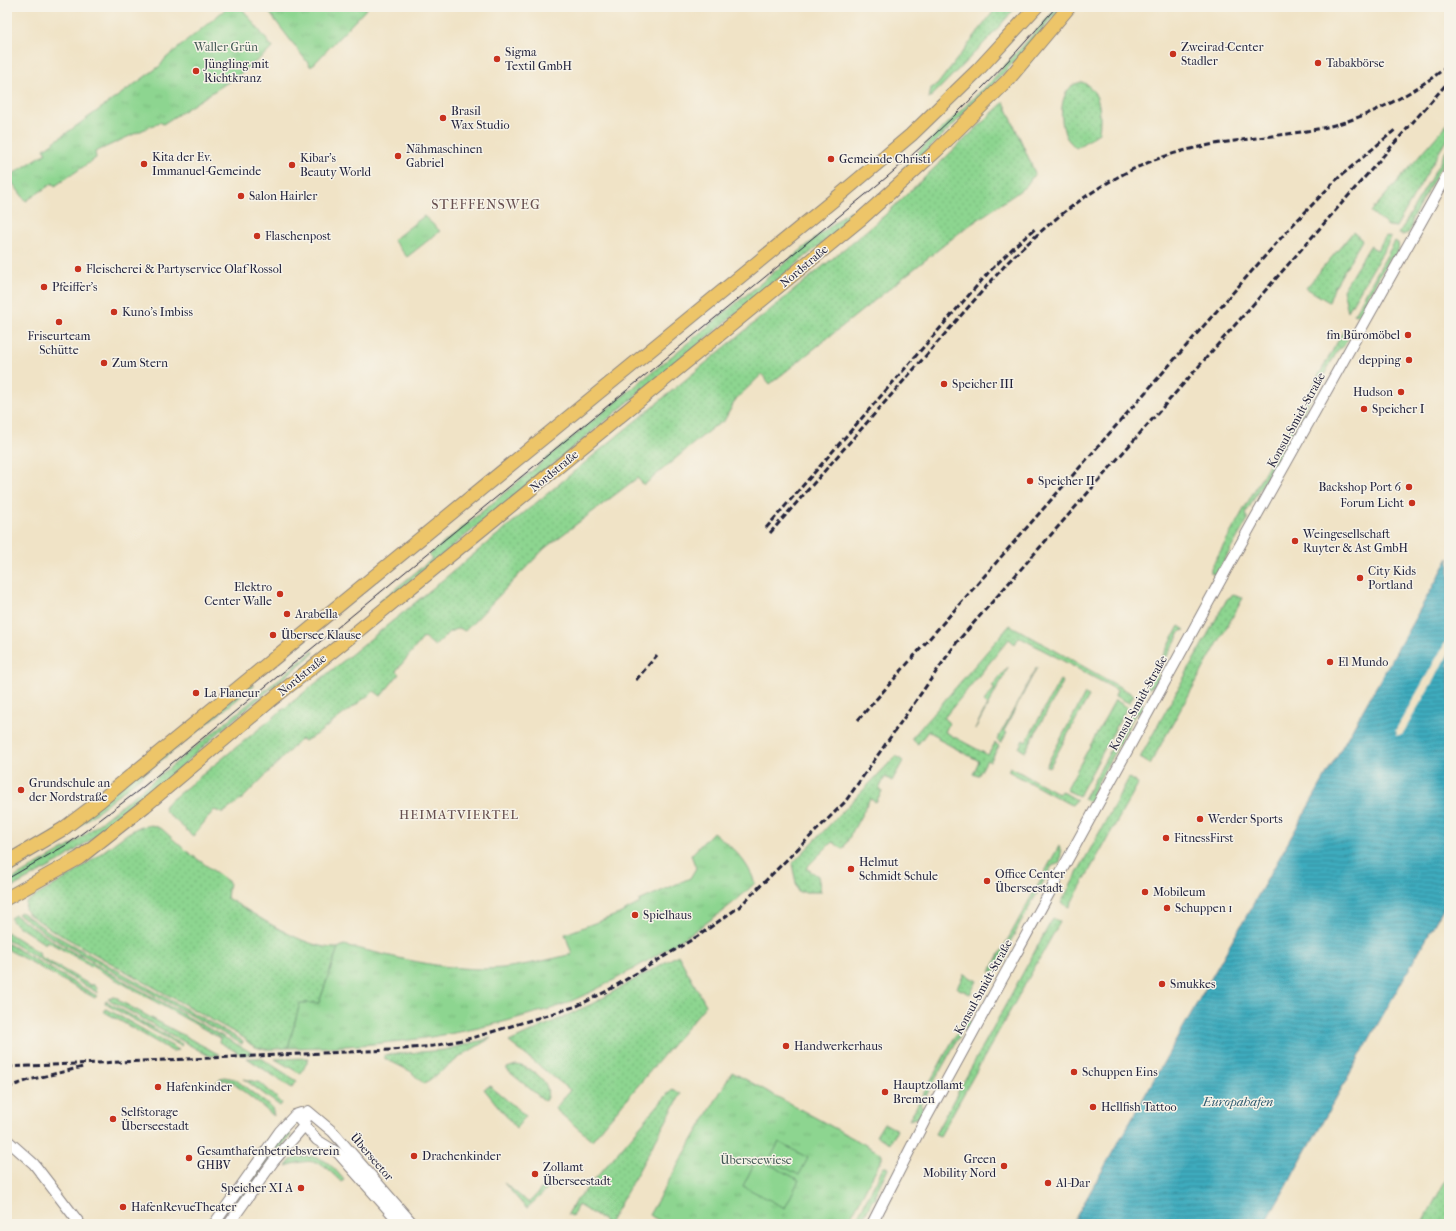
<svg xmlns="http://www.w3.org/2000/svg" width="1456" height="1231" font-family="'IM FELL French Canon',serif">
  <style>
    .grass { fill: url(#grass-dots); stroke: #587c66 }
    .park { fill: url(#park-tufts); stroke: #587c66 }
    .garden { fill: #8dd590; stroke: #587c66 }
    .water { fill: url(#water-rules); stroke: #30667c }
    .pier { fill: #f0e3c6 }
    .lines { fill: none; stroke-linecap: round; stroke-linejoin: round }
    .tertiary-casing { stroke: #898280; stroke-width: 12 }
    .primary-casing { stroke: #898280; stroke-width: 15 }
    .tertiary { stroke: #fff; stroke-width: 10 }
    .primary { stroke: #edc569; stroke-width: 13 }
    .tram { stroke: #22223b; stroke-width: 1 }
    .rail { stroke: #22223b; stroke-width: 3; stroke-dasharray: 6 3; stroke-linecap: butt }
    .poi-dot { fill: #c8321e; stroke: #f7f3e8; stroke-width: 1.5 }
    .labels { text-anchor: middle; stroke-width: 3; stroke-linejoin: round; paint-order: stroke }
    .park-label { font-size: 12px; fill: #425854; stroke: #f7f3e8 }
    .poi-label { font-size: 12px; fill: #22223b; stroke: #f7f3e8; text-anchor: start }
    .street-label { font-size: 12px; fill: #22223b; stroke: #f7f3e8 }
    .neighbourhood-label { font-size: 13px; letter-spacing: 1px; fill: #664e4e; stroke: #f7f3e8 }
    .water-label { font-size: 13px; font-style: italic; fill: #2d596f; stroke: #f7f3e8 }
    .quarter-label { font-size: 14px; letter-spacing: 1px; fill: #664e4e; stroke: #f7f3e8 }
  </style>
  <defs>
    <pattern id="grass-dots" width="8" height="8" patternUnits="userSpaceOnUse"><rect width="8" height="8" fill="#8dd590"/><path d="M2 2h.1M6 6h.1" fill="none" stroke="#79b77d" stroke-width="1.8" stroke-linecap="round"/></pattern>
    <pattern id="park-tufts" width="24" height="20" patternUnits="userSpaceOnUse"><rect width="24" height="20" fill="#8dd590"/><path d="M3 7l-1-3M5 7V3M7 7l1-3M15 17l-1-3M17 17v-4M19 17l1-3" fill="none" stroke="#79b77d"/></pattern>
    <pattern id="water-rules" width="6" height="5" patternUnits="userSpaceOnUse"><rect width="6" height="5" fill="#3eabbd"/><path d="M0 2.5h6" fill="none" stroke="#348b9b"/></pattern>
  </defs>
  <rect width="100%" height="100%" fill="#f7f3e8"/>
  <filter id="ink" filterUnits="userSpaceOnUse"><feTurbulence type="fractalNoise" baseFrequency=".025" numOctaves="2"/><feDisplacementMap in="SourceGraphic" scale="8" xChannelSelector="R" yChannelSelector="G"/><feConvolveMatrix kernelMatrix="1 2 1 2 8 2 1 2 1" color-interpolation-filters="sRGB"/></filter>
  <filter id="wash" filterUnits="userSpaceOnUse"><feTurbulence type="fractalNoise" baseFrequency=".012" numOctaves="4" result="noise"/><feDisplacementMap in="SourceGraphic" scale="16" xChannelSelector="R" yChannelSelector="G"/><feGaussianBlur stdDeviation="0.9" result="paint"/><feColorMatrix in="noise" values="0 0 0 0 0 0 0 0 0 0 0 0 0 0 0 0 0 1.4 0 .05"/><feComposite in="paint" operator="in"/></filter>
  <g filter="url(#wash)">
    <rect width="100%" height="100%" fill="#f0e3c6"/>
    <path class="grass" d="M997 7H1016L991 36 929 99 931 88 937 85Z
      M1058 7H1062C1014 64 963 117 909 168L906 164 990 82Z
      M1082 82C1102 91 1101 115 1099 133L1076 148C1072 144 1067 140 1065 134 1059 117 1059 85 1082 82Z
      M1004 102 1035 173 1026 186 1014 195 964 229 770 384 762 374 736 399 724 421 712 428 644 485 637 478 545 548 465 631 459 628 449 632 435 646 424 637 396 671 399 674 381 696 374 691 320 732 305 741 301 739 242 799 223 813 214 810 193 836 165 811 164 807 166 804 405 611 884 216Z
      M1449 122V135L1396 227 1388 226 1371 212Z
      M1449 146V161L1443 163 1412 219V225L1408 233 1402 235 1399 234Z
      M850 210 855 216 381 605 379 602 432 559 429 555Z
      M1353 232 1362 240 1334 288 1329 302 1306 288Z
      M1386 236 1391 238 1348 311 1343 290 1370 246 1377 250Z
      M1395 241 1398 243C1400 251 1397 256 1389 259L1366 300 1367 306 1363 314 1357 315 1354 314Z
      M1344 330 1348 332C1349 341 1345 345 1338 350L1246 513 1248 519 1216 575 1211 573V568Z
      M1233 595 1243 598 1150 764 1140 758 1227 599Z
      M1010 625 1134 695 1129 703 1115 696 1117 690 1019 637 1015 644 1009 639 944 718 949 723 945 732 988 755 995 743 999 746 990 762 987 760 978 776 973 774 979 761 938 739 939 737 928 731 918 744 911 739Z
      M1179 626 1185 630 1181 631 1157 674 1158 679 1154 686 1145 689Z
      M313 651 314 653 225 727 190 759 114 823 59 862 7 890V882L73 844 193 749Z
      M1008 667 1005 674 975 729 987 705 983 702 995 688 992 686Z
      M1037 667 1004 731 1007 733 1001 743 997 740Z
      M1060 680 1063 682 1025 752 1019 748 1023 740 1026 742Z
      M252 684 254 686 67 836 7 870V868Z
      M1085 694 1089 696 1049 768 1046 766Z
      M1140 696 1143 706 1140 712 1135 714 1092 793 1094 799 1092 803 1084 799Z
      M1115 700 1127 707 1079 796 1066 790Z
      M896 756 903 761 892 781 885 777 879 789 882 791 876 802 870 799 843 849 832 842 806 868 818 876 821 892H798L792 864Z
      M1010 767 1059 794 1061 791 1077 800 1072 805 1069 804 1008 771Z
      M1129 778 1138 784 1069 907 1061 903Z
      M151 825 162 829 185 850 229 882 227 898C255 914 305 950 338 948L319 1003 300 1004 288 1048C271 1049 256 1053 244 1038L52 930 27 913 25 909 26 902 73 874 128 833 137 828Z
      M1059 846 1061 852 1060 863 1052 866 1003 955 1006 961 1000 969 990 972Z
      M21 912 51 933 243 1041 242 1044 49 936 18 914Z
      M15 915 48 938 254 1054 242 1055 219 1042 220 1038 47 941 45 944 15 924 10 918Z
      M1053 918 1060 922 940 1136 935 1134Z
      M7 932 40 953 39 956 92 986 93 984 97 988 98 993 7 940Z
      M7 943 97 996 95 998 7 949Z
      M678 955 706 1005 592 1140 555 1109 570 1090 509 1042 592 1004Z
      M964 974 977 981 970 994 957 988Z
      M114 997 119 998 118 1000 220 1055 209 1056 108 999Z
      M106 1001 182 1044 181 1046 109 1006 105 1003Z
      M105 1009H107L179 1050 172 1051 103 1011Z
      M965 1018 971 1022 969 1026 964 1028 921 1105 923 1111 919 1117 909 1120Z
      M491 1038 464 1054 424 1084 410 1071 384 1058V1055L444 1050Z
      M247 1058H261L297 1081 292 1088Z
      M309 1058 301 1074 275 1059Z
      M516 1065C530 1066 556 1084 545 1101L507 1070V1068Z
      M224 1077 235 1079 272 1108 274 1116 233 1083 224 1080 217 1083 216 1082Z
      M244 1079 261 1083 282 1103 280 1106Z
      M490 1086 526 1116 516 1128 484 1089Z
      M672 1089 681 1094 609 1224H603L605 1221 578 1205 572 1216 568 1214 577 1198 584 1192Z
      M884 1123 897 1130 890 1143 876 1136Z
      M287 1130 291 1135 264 1167 225 1224H220L279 1138Z
      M302 1156C324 1156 330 1163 344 1180L341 1182C320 1161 315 1157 286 1166L291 1160Z
      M884 1166 888 1168 874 1196 877 1198 872 1200 861 1224H854Z
      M1449 1174V1224H1422Z
      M547 1182 551 1186 527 1208 525 1207 504 1183 529 1203Z"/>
    <path class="park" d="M228 7H241L273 48 236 77 163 124 160 122 95 152 96 158 55 186 53 183 26 201 8 177 46 153 44 149 160 66 165 59Z
      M265 7H368L311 67Z
      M424 216 440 231 407 257 393 240Z
      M713 832C731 847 747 859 755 883 731 907 704 925 676 943 640 966 601 989 562 1005 550 1010 536 1012 524 1016 448 1039 368 1047 288 1048L300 1003H319L338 948 344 945C395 957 450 973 503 968 526 965 549 960 572 954L565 934 619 914 640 903 639 901 690 878 696 868 691 855Z
      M732 1072 882 1154V1158L847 1224H666L649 1215Z"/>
    <path class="garden" d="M779 1142 808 1158 799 1175 770 1159Z
      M757 1158 799 1180 785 1208 743 1186Z"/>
    <path class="water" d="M1449 558V898L1265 1224H1072Z"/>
    <path class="pier" d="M1449 636V653L1402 735H1396L1397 732 1395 731Z"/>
  </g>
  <g filter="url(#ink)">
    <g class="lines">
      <g class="tertiary-casing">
        <path id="tertiary" d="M308 1111 333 1132 413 1224
          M295 1115 317 1140 338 1153 401 1224
          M7 1140 34 1164 80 1224
          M214 1224 280 1131 295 1115 301 1113
          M229 1224 273 1162 304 1126 306 1119
          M872 1224 925 1120 1225 572 1449 172"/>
      </g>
      <g class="primary-casing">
        <path id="primary" d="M7 862 63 829 100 801 841 194 911 135 977 71 1036 7
          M7 898 79 858 145 806 270 701 359 630 862 218 936 151 1007 81 1069 7"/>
      </g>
      <use href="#tertiary" class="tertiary"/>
      <use href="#primary" class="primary"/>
      <path class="tram" d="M7 879 68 844 138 791 887 177C948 125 1004 68 1056 7"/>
      <path class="rail" d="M766 528 989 272 1015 246 1036 228
        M770 533 1008 262C1057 214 1111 171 1179 152 1225 139 1275 138 1322 128 1368 118 1413 94 1449 65
        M636 680 657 655
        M858 720 1287 231 1336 180 1396 129
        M7 1067 392 1050 433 1046 472 1038 577 1006 607 991 698 936 739 907 845 802 957 642 1449 81
        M7 1088 29 1080 83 1067"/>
    </g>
  </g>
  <g class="poi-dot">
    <circle cx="1173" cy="54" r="4"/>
    <circle cx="497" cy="59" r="4"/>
    <circle cx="1318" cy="63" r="4"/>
    <circle cx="196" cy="71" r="4"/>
    <circle cx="443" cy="118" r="4"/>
    <circle cx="398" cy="156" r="4"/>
    <circle cx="831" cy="159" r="4"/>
    <circle cx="144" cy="164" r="4"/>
    <circle cx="292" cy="165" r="4"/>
    <circle cx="241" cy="196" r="4"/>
    <circle cx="257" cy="236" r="4"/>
    <circle cx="78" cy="269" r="4"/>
    <circle cx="44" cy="287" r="4"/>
    <circle cx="114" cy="312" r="4"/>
    <circle cx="59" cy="322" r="4"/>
    <circle cx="1408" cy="335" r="4"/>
    <circle cx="1409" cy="360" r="4"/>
    <circle cx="104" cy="363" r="4"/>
    <circle cx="944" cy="384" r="4"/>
    <circle cx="1401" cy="392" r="4"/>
    <circle cx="1364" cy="409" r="4"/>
    <circle cx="1030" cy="481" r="4"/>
    <circle cx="1409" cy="487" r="4"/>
    <circle cx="1412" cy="503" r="4"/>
    <circle cx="1295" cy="541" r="4"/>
    <circle cx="1360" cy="578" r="4"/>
    <circle cx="280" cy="594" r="4"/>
    <circle cx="287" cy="614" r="4"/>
    <circle cx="273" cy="635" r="4"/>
    <circle cx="1330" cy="662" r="4"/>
    <circle cx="196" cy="693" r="4"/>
    <circle cx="21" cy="790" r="4"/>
    <circle cx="1200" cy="819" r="4"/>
    <circle cx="1166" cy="838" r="4"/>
    <circle cx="851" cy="869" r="4"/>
    <circle cx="987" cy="881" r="4"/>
    <circle cx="1145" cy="892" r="4"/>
    <circle cx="1167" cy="908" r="4"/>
    <circle cx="635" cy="915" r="4"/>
    <circle cx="1162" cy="984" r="4"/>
    <circle cx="786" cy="1046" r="4"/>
    <circle cx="1074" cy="1072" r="4"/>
    <circle cx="158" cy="1087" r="4"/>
    <circle cx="885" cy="1092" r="4"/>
    <circle cx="1093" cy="1107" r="4"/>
    <circle cx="113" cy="1119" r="4"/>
    <circle cx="414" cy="1156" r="4"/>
    <circle cx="189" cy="1158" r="4"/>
    <circle cx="1004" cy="1166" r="4"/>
    <circle cx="535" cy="1174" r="4"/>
    <circle cx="1048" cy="1183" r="4"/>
    <circle cx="301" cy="1188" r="4"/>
    <circle cx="123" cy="1207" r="4"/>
  </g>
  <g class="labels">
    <g class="park-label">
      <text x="226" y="51">Waller Grün</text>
      <text x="756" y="1164">Überseewiese</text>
    </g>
    <g class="poi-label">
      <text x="1181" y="51">Zweirad-Center<tspan x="1181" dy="14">Stadler</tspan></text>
      <text x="505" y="56">Sigma<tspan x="505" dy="14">Textil GmbH</tspan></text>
      <text x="1326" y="67">Tabakbörse</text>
      <text x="204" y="68">Jüngling mit<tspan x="204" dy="14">Richtkranz</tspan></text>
      <text x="451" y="115">Brasil<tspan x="451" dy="14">Wax Studio</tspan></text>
      <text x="406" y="153">Nähmaschinen<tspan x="406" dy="14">Gabriel</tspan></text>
      <text x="152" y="161">Kita der Ev.<tspan x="152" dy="14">Immanuel-Gemeinde</tspan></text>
      <text x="300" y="162">Kibar's<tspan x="300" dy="14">Beauty World</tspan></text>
      <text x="839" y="163">Gemeinde Christi</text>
      <text x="249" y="200">Salon Hairler</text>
      <text x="265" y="240">Flaschenpost</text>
      <text x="86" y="273">Fleischerei &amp; Partyservice Olaf Rossol</text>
      <text x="52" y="291">Pfeiffer's</text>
      <text x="122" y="316">Kuno's Imbiss</text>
      <text x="1400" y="339" text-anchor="end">fm Büromöbel</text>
      <text x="59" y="340" text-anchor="middle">Friseurteam<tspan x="59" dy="14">Schütte</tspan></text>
      <text x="1401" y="364" text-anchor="end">depping</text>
      <text x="112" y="367">Zum Stern</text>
      <text x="952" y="388">Speicher III</text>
      <text x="1393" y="396" text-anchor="end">Hudson</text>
      <text x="1372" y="413">Speicher I</text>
      <text x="1038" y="485">Speicher II</text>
      <text x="1401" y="491" text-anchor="end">Backshop Port 6</text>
      <text x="1404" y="507" text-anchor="end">Forum Licht</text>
      <text x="1303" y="538">Weingesellschaft<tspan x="1303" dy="14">Ruyter &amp; Ast GmbH</tspan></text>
      <text x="1368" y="575">City Kids<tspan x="1368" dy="14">Portland</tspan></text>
      <text x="272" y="591" text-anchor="end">Elektro<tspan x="272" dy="14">Center Walle</tspan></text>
      <text x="295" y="618">Arabella</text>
      <text x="281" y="639">Übersee Klause</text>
      <text x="1338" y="666">El Mundo</text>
      <text x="204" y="697">La Flaneur</text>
      <text x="29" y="787">Grundschule an<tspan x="29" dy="14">der Nordstraße</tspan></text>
      <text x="1208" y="823">Werder Sports</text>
      <text x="1174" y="842">FitnessFirst</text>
      <text x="859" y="866">Helmut<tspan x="859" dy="14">Schmidt Schule</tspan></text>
      <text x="995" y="878">Office Center<tspan x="995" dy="14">Überseestadt</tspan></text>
      <text x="1153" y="896">Mobileum</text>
      <text x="1175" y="912">Schuppen 1</text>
      <text x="643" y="919">Spielhaus</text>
      <text x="1170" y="988">Smukkes</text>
      <text x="794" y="1050">Handwerkerhaus</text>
      <text x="1082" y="1076">Schuppen Eins</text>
      <text x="893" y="1089">Hauptzollamt<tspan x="893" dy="14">Bremen</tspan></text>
      <text x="166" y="1091">Hafenkinder</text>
      <text x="1101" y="1111">Hellfish Tattoo</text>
      <text x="121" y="1116">Selfstorage<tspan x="121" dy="14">Überseestadt</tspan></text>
      <text x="197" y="1155">Gesamthafenbetriebsverein<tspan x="197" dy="14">GHBV</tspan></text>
      <text x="422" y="1160">Drachenkinder</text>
      <text x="996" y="1163" text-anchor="end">Green<tspan x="996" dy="14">Mobility Nord</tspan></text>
      <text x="543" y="1171">Zollamt<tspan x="543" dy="14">Überseestadt</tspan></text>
      <text x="1056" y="1187">Al-Dar</text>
      <text x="293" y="1192" text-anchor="end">Speicher XI A</text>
      <text x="131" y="1211">HafenRevueTheater</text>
    </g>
    <g class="street-label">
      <text transform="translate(804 266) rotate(-40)" y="4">Nordstraße</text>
      <text transform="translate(1296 420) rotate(-61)" y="4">Konsul-Smidt-Straße</text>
      <text transform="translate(554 471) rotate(-39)" y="4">Nordstraße</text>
      <text transform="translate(302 675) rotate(-39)" y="4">Nordstraße</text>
      <text transform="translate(1138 703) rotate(-61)" y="4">Konsul-Smidt-Straße</text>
      <text transform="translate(983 987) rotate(-61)" y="4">Konsul-Smidt-Straße</text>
      <text transform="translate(372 1157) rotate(49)" y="4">Überseetor</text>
    </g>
    <g class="neighbourhood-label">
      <text x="459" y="819">HEIMATVIERTEL</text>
    </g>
    <g class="water-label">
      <text x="1238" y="1106">Europahafen</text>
    </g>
    <g class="quarter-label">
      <text x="486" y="209">STEFFENSWEG</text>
    </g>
  </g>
  <rect width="1456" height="1231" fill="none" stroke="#f7f3e8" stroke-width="24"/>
</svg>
